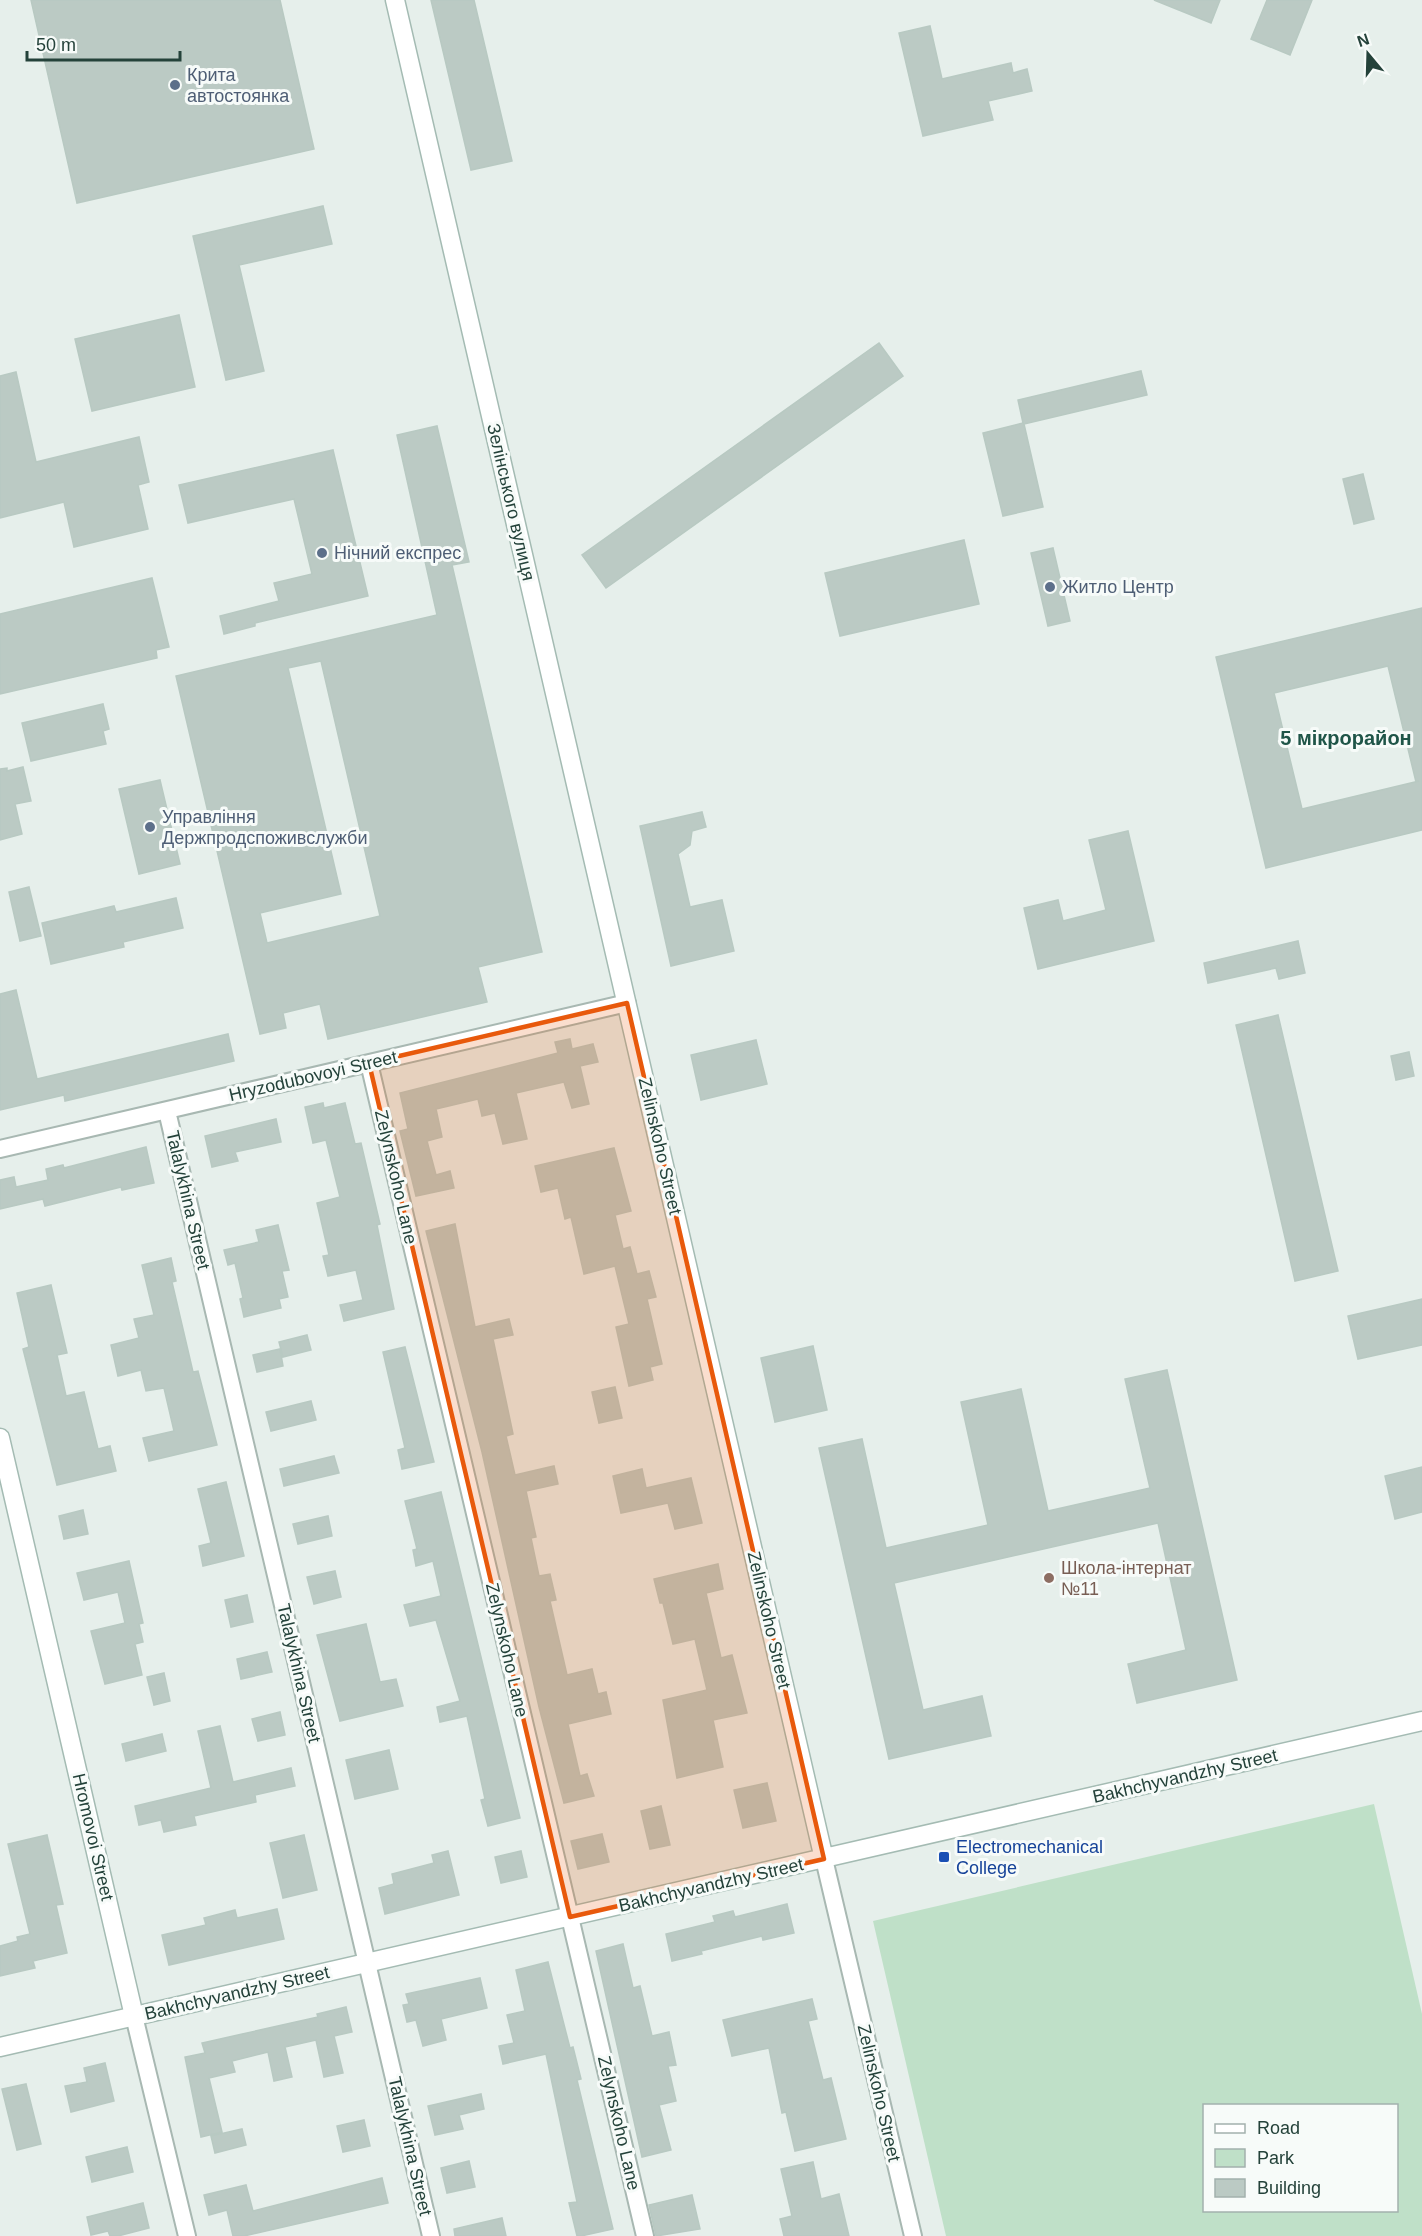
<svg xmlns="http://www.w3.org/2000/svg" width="1422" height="2236" font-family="Arial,sans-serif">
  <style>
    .green { fill: #bfe0c8; fill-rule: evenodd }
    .building { fill: #bbcac4; stroke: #b8c9c2; stroke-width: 1.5; fill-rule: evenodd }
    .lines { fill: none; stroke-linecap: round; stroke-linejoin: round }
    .street-casing { stroke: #a8b8b2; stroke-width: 20 }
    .secondary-casing { stroke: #a4bbb3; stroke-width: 21 }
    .street { stroke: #fff; stroke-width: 16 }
    .secondary { stroke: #fff; stroke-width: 18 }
    .marked { fill: #e8590c; fill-opacity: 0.2; stroke: #e8590c; stroke-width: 4.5; stroke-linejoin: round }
    .service-dot { fill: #5c6f8a; stroke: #f7fbf9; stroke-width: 2 }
    .education-dot { fill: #8d6e63; stroke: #f7fbf9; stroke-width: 2 }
    .transit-dot { fill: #1a4fb4; stroke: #f7fbf9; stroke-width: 2 }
    .labels { text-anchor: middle; stroke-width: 6; stroke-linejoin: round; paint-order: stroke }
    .service-label { font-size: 18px; fill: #4e5e75; stroke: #f7fbf9; text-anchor: start }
    .street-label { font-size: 18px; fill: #24423a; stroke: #f7fbf9 }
    .education-label { font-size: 18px; fill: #785e54; stroke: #f7fbf9; text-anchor: start }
    .transit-label { font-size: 18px; fill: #164399; stroke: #f7fbf9; text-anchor: start }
    .neighbourhood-label { font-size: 20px; font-weight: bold; fill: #1f5548; stroke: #f7fbf9 }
  </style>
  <rect width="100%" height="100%" fill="#e6efeb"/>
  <path class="green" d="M1374 1804 1422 2014V2236H946L873 1921ZM1204 2106H1396V2210H1204Z"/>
  <path class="building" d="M31 0H280L314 149 77 203Z
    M431 0H474L512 161 471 170Z
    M1154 0H1220L1211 23Z
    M1267 0H1312L1290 55 1251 39Z
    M930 26 942 79 1011 63 1013 73 1027 69 1032 91 988 101 993 120 923 136 899 33Z
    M323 206 332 244 239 265 264 371 226 380 193 236Z
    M179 315 195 387 92 411 75 339Z
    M879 343 903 376 606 588 582 555Z
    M1141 371 1147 395 1024 424 1043 507 1003 516 983 433 1023 423 1018 400Z
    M16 372 36 462 139 437 149 482 138 485 148 529 74 547 64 502 0 518V376Z
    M437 426 469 562 452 565 542 952 478 967 487 1002 328 1039 320 1004 283 1013 286 1028 260 1034 176 676 437 615 397 435ZM321 661 380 916 267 943 260 913 341 894 288 668Z
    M333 450 368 596 255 623V626L224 634 220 616 279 601 274 583 312 574 294 499 188 523 179 485Z
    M1363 474 1374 519 1354 524 1343 479Z
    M964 540 979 604 840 636 825 573Z
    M1053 548 1070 621 1048 626 1031 553Z
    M152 578 169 647 156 650 157 658 0 694V614Z
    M1422 608V830L1266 868 1216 657ZM1388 666 1416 782 1419 781 1302 809 1274 693Z
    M103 704 109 729 103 731 106 744 31 761 22 723Z
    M23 767 31 801 15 804 22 834 0 840V769L7 768V771Z
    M160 780 180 864 139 874 119 789Z
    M702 812 706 827 692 831 690 845 678 854 690 907 722 900 734 951 671 966 640 826Z
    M1128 831 1154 941 1038 969 1024 908 1058 900 1063 921 1106 910 1089 840Z
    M29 887 41 936 20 941 9 892Z
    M176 898 183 928 123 942 124 947 51 964 42 923 114 906 116 912Z
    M1298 941 1305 973 1279 979 1276 968 1208 983 1204 963Z
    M16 990 37 1079 228 1034 234 1061 65 1101 64 1095 0 1110V994Z
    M1278 1015 1338 1271 1295 1281 1236 1025Z
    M570 1039 572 1049 593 1044 598 1062 580 1066 589 1104 572 1108 564 1082 516 1093 527 1139 503 1144 495 1113 482 1116 478 1099 436 1109 442 1137 427 1141 436 1175 450 1171 454 1188 416 1196 400 1131 408 1129 400 1093 558 1053 555 1042Z
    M756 1040 767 1084 701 1100 691 1055Z
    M1409 1052 1414 1076 1396 1080 1391 1056Z
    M323 1103 324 1108 345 1103 355 1144 361 1143 380 1224 377 1225 394 1309 344 1321 340 1305 363 1300 356 1270 328 1276 323 1256 329 1255 317 1203 340 1197 326 1140 313 1143 305 1107Z
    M276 1119 281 1142 235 1152 238 1161 212 1167 205 1136Z
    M146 1147 154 1183 122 1190 121 1187 45 1206 43 1199 0 1209V1180L14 1177 16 1187 48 1180 46 1169 63 1165 64 1168Z
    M614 1148 631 1211 615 1215 623 1249 630 1247 637 1274 649 1271 656 1297 647 1299 662 1364 650 1367 653 1380 629 1386 616 1327 629 1324 615 1266 584 1274 571 1217 565 1219 558 1188 541 1192 535 1166Z
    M455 1224 475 1327 509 1319 513 1335 493 1339 513 1434 506 1436 515 1475 554 1466 558 1484 526 1491 536 1537 531 1538 539 1576 550 1574 556 1600 550 1601 567 1675 592 1669 598 1694 606 1692 611 1714 568 1724 580 1776 587 1774 594 1796 564 1803 539 1707 482 1452 426 1231Z
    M278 1225 289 1270 282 1271 288 1297 279 1299 281 1308 244 1317 240 1299 243 1298 235 1263 228 1265 224 1250 259 1242 256 1230Z
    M171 1258 176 1281 172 1282 193 1372 198 1371 217 1445 149 1461 143 1438 174 1431 164 1388 146 1391 141 1370 118 1376 111 1345 139 1338 134 1319 154 1315 142 1265Z
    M51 1285 67 1353 57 1355 66 1396 84 1392 98 1449 110 1446 116 1471 57 1485 23 1349 29 1347 17 1293Z
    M1422 1299V1345L1358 1359 1348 1316Z
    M307 1335 311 1350 283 1357 279 1342Z
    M813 1346 827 1410 775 1422 761 1358Z
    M405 1347 434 1462 402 1469 398 1450 405 1448 383 1352Z
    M280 1349 283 1366 257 1372 253 1355Z
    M1167 1370 1237 1680 1137 1703 1128 1664 1186 1650 1158 1523 894 1583 923 1710 982 1696 991 1736 889 1759 819 1448 862 1439 886 1548 988 1525 961 1402 1021 1389 1048 1511 1150 1488 1125 1379Z
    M615 1387 622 1418 599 1423 592 1392Z
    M311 1401 316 1420 271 1431 266 1412Z
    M334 1456 339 1473 284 1486 280 1469Z
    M1422 1467V1512L1395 1519 1385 1476Z
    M642 1469 646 1488 691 1478 702 1523 675 1529 668 1503 621 1513 613 1476Z
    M226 1482 244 1556 203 1566 199 1546 211 1543 198 1489Z
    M441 1492 520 1818 488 1826 481 1800 485 1799 467 1716 440 1722 437 1707 460 1701 436 1620 410 1626 404 1605 441 1596 433 1561 416 1566 413 1550 417 1549 405 1501Z
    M83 1510 88 1534 64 1539 59 1516Z
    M328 1516 332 1536 298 1544 293 1524Z
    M129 1561 143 1623 139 1624 143 1642 135 1644 142 1675 105 1684 91 1631 125 1623 118 1592 84 1600 77 1573Z
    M718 1564 723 1589 706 1593 721 1658 732 1655 747 1713 713 1720 723 1767 677 1778 663 1700 707 1690 695 1639 673 1644 663 1603H660L654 1579Z
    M335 1571 341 1597 314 1604 307 1577Z
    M247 1595 253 1622 231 1627 225 1600Z
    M366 1624 380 1682 396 1679 403 1706 340 1721 317 1635Z
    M267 1652 272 1672 241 1679 237 1659Z
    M164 1673 170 1701 154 1705 147 1677Z
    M280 1712 285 1735 258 1741 252 1719Z
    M220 1726 233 1782 291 1768 295 1786 255 1795 256 1802 194 1816 196 1825 164 1832 161 1820 139 1825 135 1806 211 1788 198 1731Z
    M162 1734 166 1751 126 1761 122 1744Z
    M389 1750 398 1789 355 1799 346 1760Z
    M767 1783 776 1821 743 1828 734 1790Z
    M661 1806 670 1845 650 1849 641 1811Z
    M602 1834 609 1862 578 1869 571 1841Z
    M47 1835 63 1904 56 1905 67 1953 33 1961 35 1968 0 1976V1946L18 1941 17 1937 30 1934 8 1844Z
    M304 1835 317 1890 283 1898 270 1843Z
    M448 1851 459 1895 385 1914 379 1888 394 1884 392 1874 434 1863 432 1855Z
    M521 1851 527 1877 501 1883 495 1857Z
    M787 1904 794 1933 763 1940 762 1936 701 1951 702 1954 672 1961 666 1934 715 1922 713 1916 733 1911 735 1917Z
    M277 1909 284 1939 169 1965 162 1935 206 1925 204 1918 235 1910 237 1918Z
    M623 1944 633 1988 640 1986 652 2036 669 2032 676 2065 668 2066 676 2101 659 2105 671 2150 642 2157 596 1951Z
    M548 1962 570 2048 573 2047 581 2079 577 2080 613 2229 581 2236H577L569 2203 577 2202 546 2054 503 2064 499 2046 514 2043 507 2015 525 2011 516 1970Z
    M480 1978 487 2008 441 2019 446 2040 423 2046 416 2020 407 2022 403 2005 409 2004 406 1994Z
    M812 1999 817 2019 808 2021 823 2080 831 2078 846 2139 795 2151 786 2112 782 2113 769 2048 732 2056 723 2020Z
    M346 2007 352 2032 334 2036 343 2073 324 2077 316 2040 285 2047 292 2077 274 2081 268 2052 232 2061 235 2072 209 2078 222 2132 201 2137 185 2057 205 2053 202 2043 318 2017 317 2014Z
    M105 2063 114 2101 71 2112 65 2086 87 2082 84 2068Z
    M26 2084 41 2144 17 2150 2 2089Z
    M481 2094 484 2109 459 2115 463 2129 435 2135 428 2106Z
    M364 2120 370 2146 343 2152 337 2126Z
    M242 2129 246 2145 215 2153 211 2136Z
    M127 2147 133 2172 92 2182 86 2157Z
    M469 2161 475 2187 447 2193 441 2168Z
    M813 2162 821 2199 839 2194 849 2236H784L780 2219 792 2216 781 2169Z
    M382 2178 388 2203 244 2236H233L227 2210 209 2215 204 2195 246 2185 253 2211Z
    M692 2195 700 2229 656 2236 649 2205Z
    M143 2203 149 2228 118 2236H110L108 2231 91 2235 87 2217Z
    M502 2218 506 2236H455L454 2229Z"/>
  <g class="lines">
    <g class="street-casing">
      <path id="street" d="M369 1063 645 2236
        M167 1111 431 2236
        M0 1149 627 1003
        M824 1859 913 2236
        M134 2016 187 2236"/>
    </g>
    <g class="secondary-casing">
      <path id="secondary" d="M395 0 824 1859
        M0 1438 134 2016
        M0 2047 1422 1721"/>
    </g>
    <use href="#street" class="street"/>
    <use href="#secondary" class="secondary"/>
  </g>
  <path class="marked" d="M627 1003 824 1859 570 1917 369 1063Z"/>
  <g class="service-dot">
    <circle cx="175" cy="85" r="6"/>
    <circle cx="322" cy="553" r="6"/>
    <circle cx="1050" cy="587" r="6"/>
    <circle cx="150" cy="827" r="6"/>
  </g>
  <circle class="education-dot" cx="1049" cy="1578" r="6"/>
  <rect class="transit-dot" x="938" y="1851" width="12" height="12" rx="3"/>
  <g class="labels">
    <g class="service-label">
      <text x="187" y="81">Крита<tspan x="187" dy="21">автостоянка</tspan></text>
      <text x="334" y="559">Нічний експрес</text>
      <text x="1062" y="593">Житло Центр</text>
      <text x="162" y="823">Управління<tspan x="162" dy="21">Держпродспоживслужби</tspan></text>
    </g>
    <g class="street-label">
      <text transform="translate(511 502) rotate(77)" y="6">Зелінського вулиця</text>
      <text transform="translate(313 1076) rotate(-13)" y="6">Hryzodubovoyi Street</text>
      <text transform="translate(660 1146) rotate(77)" y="6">Zelinskoho Street</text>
      <text transform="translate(396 1177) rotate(77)" y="6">Zelynskoho Lane</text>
      <text transform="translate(188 1200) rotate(77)" y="6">Talalykhina Street</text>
      <text transform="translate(769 1620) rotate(77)" y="6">Zelinskoho Street</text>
      <text transform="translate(507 1650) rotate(77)" y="6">Zelynskoho Lane</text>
      <text transform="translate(299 1673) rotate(77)" y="6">Talalykhina Street</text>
      <text transform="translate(1185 1776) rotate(-13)" y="6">Bakhchyvandzhy Street</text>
      <text transform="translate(93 1837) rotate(77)" y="6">Hromovoi Street</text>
      <text transform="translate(711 1885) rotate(-13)" y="6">Bakhchyvandzhy Street</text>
      <text transform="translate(237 1993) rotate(-13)" y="6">Bakhchyvandzhy Street</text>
      <text transform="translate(879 2093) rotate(77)" y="6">Zelinskoho Street</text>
      <text transform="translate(619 2123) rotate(77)" y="6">Zelynskoho Lane</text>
      <text transform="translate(410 2146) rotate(77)" y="6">Talalykhina Street</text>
    </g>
    <g class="education-label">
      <text x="1061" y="1574">Школа-інтернат<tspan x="1061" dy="21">№11</tspan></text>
    </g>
    <g class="transit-label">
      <text x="956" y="1853">Electromechanical<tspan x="956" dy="21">College</tspan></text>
    </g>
    <g class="neighbourhood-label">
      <text x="1346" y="745">5 мікрорайон</text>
    </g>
  </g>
  <rect x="1203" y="2104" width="195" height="108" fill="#f7fbf9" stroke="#a3b1ad" stroke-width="1.5"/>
  <rect x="1215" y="2124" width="30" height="9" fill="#ffffff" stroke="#a3b1ad" stroke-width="1.5"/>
  <text x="1257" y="2134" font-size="18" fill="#24423a">Road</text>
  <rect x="1215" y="2149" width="30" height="18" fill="#bfe0c8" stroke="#a3b1ad" stroke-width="1.5"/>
  <text x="1257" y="2164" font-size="18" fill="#24423a">Park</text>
  <rect x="1215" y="2179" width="30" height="18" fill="#bbcac4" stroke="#a3b1ad" stroke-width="1.5"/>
  <text x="1257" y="2194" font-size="18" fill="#24423a">Building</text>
  <g transform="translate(1368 54) rotate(341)" stroke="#f7fbf9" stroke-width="4.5" paint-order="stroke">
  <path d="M0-4.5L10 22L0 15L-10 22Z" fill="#24423a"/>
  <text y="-9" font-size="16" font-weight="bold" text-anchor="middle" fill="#24423a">N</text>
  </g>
  <path d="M27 51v9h153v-9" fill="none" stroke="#24423a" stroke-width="3"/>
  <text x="36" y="51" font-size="18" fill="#24423a" stroke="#f7fbf9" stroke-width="4.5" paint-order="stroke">50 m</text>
</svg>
